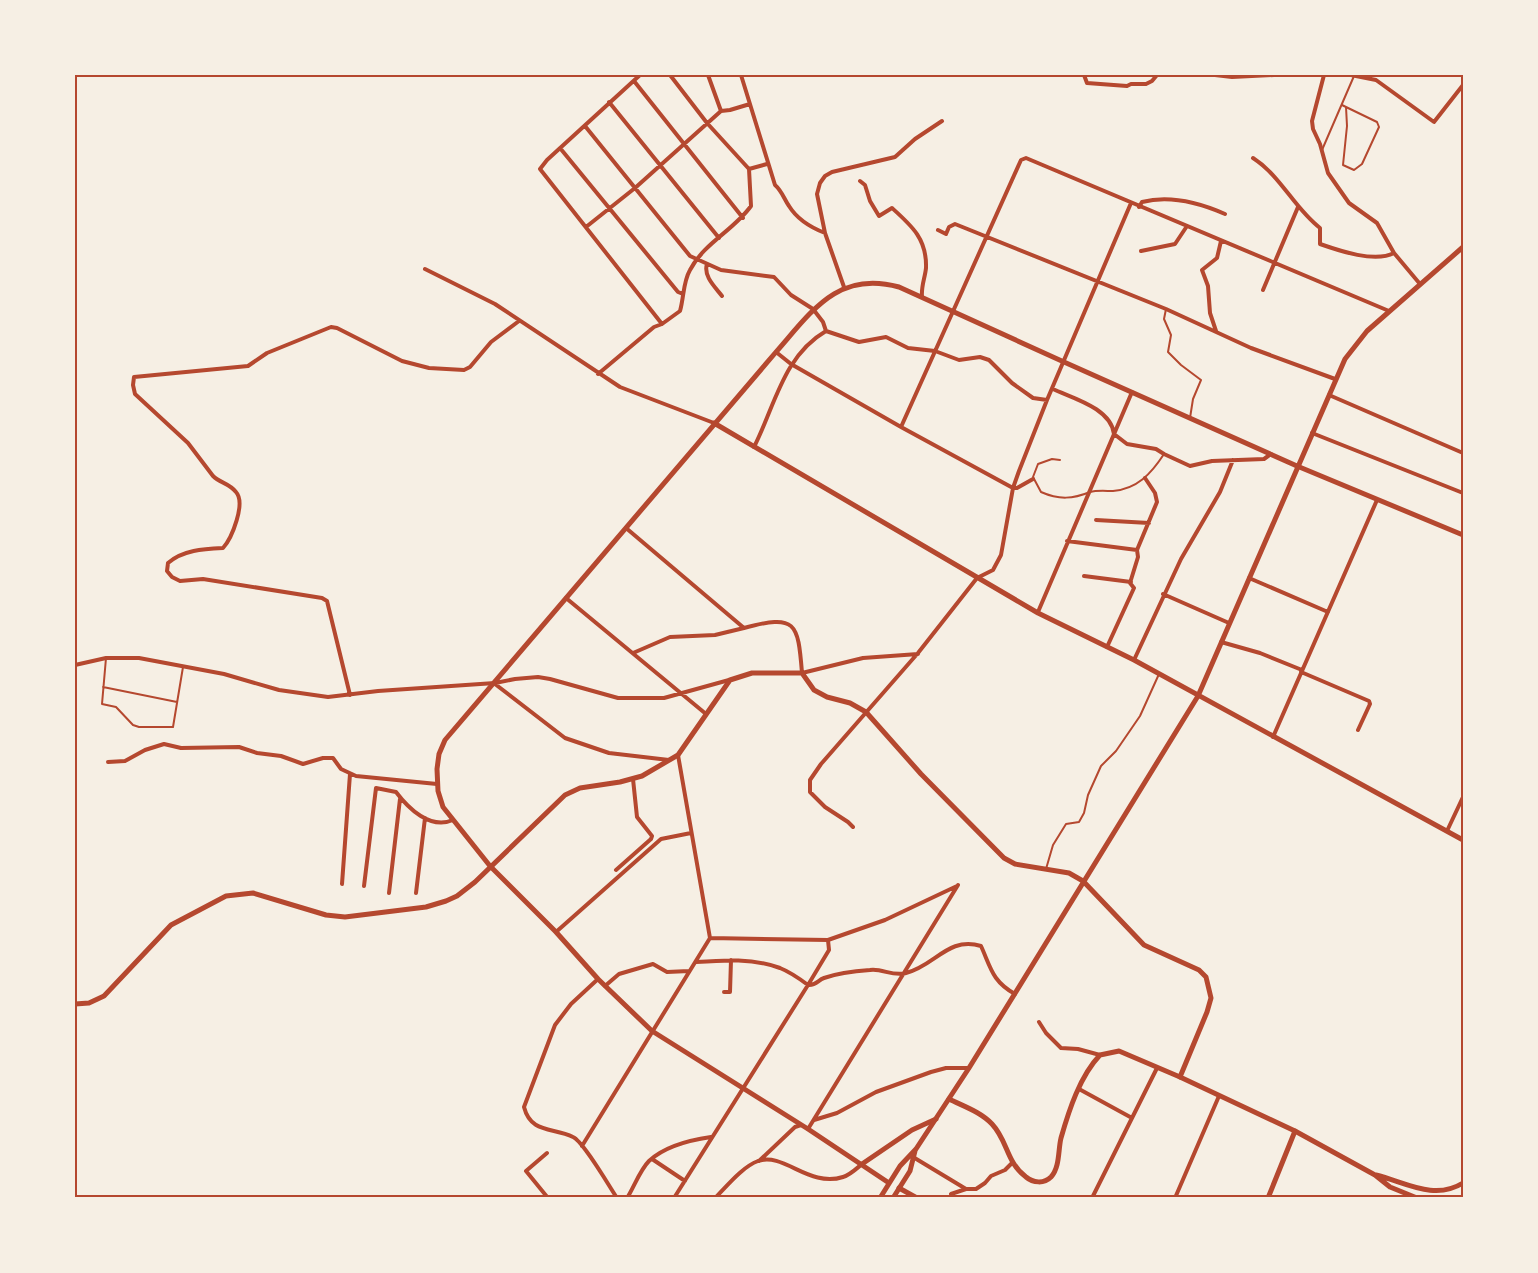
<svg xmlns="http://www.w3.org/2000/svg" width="1538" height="1273" font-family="'Fira Sans',sans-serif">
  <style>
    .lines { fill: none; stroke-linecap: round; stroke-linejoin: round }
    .service { stroke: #b5482f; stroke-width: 2 }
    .minor { stroke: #b5482f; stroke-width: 4 }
    .tertiary { stroke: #b5482f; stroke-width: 5 }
    .secondary { stroke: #b5482f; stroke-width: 5 }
    .neatline { fill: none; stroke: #b5482f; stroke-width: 2 }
  </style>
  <rect width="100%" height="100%" fill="#f6efe4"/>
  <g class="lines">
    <path class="service" d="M1342 105 1346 107 1377 122 1379 127 1362 164 1354 170 1343 165 1347 126 1346 107
      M1322 150 1354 76
      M1166 309 1164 319 1171 335 1168 352 1181 365 1201 380 1193 399 1190 418
      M1060 460 1052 459 1038 464 1033 477 1041 492C1059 500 1073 499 1090 492 1097 490 1106 491 1113 491 1137 489 1151 474 1164 454
      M106 658 102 704 116 707 133 725 139 727H173L183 667
      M103 687 177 702
      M1046 869 1053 845 1066 824 1079 822 1084 813 1088 795 1101 766 1116 751 1140 716 1159 674"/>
    <path class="minor" d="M640 75 547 160 540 169 662 324
      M708 75 721 111 730 110 750 104
      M741 75 775 185C782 191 784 199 789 206 797 219 812 228 825 233
      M1084 75 1087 83 1127 86 1131 84H1146L1152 81 1157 75
      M1215 75 1232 77 1274 75
      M1324 75 1312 121 1313 129 1320 144 1328 173 1349 203 1377 223 1394 253 1420 284
      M1351 75 1376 80 1434 122 1463 85
      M634 81 743 218
      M609 102 719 238
      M585 126 690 256 721 270 774 277 791 295 813 309 823 322 826 331 859 342 886 337 908 348 935 351 959 360 980 357 989 360 1012 383 1033 398 1047 400
      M560 148 678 292 683 294
      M1253 158C1281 176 1294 208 1320 228V244C1340 251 1375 263 1394 253
      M749 169 767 164
      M860 181 865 185 870 201 879 216 892 208C912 226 927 239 926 268 925 278 921 286 922 297
      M1139 207 1142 202C1169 195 1200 203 1225 214
      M586 227 635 188 721 111
      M938 230 946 234 949 227 955 224 1166 309 1251 348 1335 379
      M1141 251 1175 244 1187 226
      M707 264C703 276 715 287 722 296
      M425 269 495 304 620 387 714 423
      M844 287 825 233 817 194 820 183 825 176 832 172 895 157 915 139 942 121
      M1263 290 1298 207
      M1216 331 1210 313 1208 286 1202 270 1217 258 1221 241
      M776 352 791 364 901 427 1013 488H1017L1033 479
      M598 374 654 327 662 324 680 311C684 297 683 282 690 270 704 243 734 230 751 206L749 169 707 123 670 75
      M1053 389C1072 398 1111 408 1114 434L1127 444 1156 449 1164 454 1190 466 1212 461 1264 459 1271 454
      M1329 395 1463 453
      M901 427 1021 160 1026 158 1389 311
      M1312 433 1463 493
      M754 447C775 406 783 356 826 331
      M1096 520 1149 523
      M626 528 744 628C796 614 798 622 802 673L863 658 918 654
      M1067 541 1137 550 1157 502 1155 493 1145 478
      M1084 576 1131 582
      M1249 578 1328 612
      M1163 594 1229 623
      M566 598 706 714
      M1038 612 1132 392
      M1221 642 1260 653 1302 670
      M1107 647 1134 588 1130 583 1138 557 1137 550
      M633 653 670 637 715 635 744 628
      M1134 660 1181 559 1220 492 1233 460
      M75 665 106 658H139L224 674 279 690 328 697 378 691 495 683 515 679 538 677 550 679 618 698H664L729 680
      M1301 672 1369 701 1370 704 1358 730
      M495 684 565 738 609 753 669 760
      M350 695 327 601 322 598 203 579 180 581 172 577 167 571 168 563C183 550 203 549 223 548 232 538 246 503 236 492 229 483 220 483 213 476L188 443 135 394 133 385 134 377 248 366 267 353 331 327 337 328 402 361 429 368 464 370 470 367 491 342 519 321
      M1273 737 1377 500
      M108 762 125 761 145 750 164 744 181 748 239 747 257 753 281 756 303 764 323 758H333L341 769 356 776 437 784
      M853 827 848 822 825 807 810 792V780L821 764 918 653 977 578 993 570 1001 555 1013 488 1019 471 1047 400 1131 203
      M1447 831 1463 797
      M616 870 651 839 652 836 637 817 633 779
      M342 884 350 774
      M364 886 376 788 396 792C408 808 430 830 453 820
      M389 893 400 799
      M416 893 425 818
      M556 932 661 839 691 833
      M710 938 828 940 885 920 957 886
      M696 962C724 960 753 958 780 968 790 972 800 979 808 985 816 986 818 980 824 978 838 973 855 971 870 970 882 968 893 977 906 973 935 966 948 936 981 946 991 968 992 981 1015 994
      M598 979 571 1004 555 1025 524 1107C531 1134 553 1127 573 1137 583 1141 609 1186 617 1198
      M605 986 619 974 653 964 667 972 689 971
      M724 992H730L731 960
      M1039 1022 1046 1033 1061 1048 1078 1049 1100 1055
      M1079 1089 1132 1118
      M814 1120 837 1113 876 1092 931 1072 946 1068H969
      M808 1129 958 885
      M582 1146 710 938 678 755
      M547 1153 526 1171 548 1198
      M913 1157 966 1189
      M652 1159 685 1181
      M759 1161 795 1127 801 1125
      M627 1198C634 1187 640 1170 649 1161 665 1146 690 1140 711 1137
      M674 1198 808 985 829 950 828 940
      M715 1198C727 1186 742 1167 758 1161 784 1152 809 1188 843 1177 850 1175 856 1169 862 1164
      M953 1198 951 1194 966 1189H976L985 1183 991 1176 1005 1170 1012 1163
      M1092 1198 1157 1068
      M1175 1198 1219 1096"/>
    <path class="tertiary" d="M1297 466 1463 535
      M75 1004 89 1003 104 996 171 925 226 896 253 893 326 915 345 917 426 907 446 901 457 896 475 882 565 795 580 788 620 782 642 776 678 755 730 680 752 673H802L814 690 827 697 850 703 866 712 921 774 1004 858 1015 864 1069 873 1083 881
      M949 1099C963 1106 981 1112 992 1124 1008 1141 1006 1162 1026 1177 1033 1183 1044 1184 1051 1177 1060 1167 1058 1150 1061 1138 1069 1110 1080 1076 1100 1055L1119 1051 1180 1077
      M862 1164 912 1130 936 1119
      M899 1188 917 1198
      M1268 1198 1295 1131"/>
    <path class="secondary" d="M714 423 1038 613 1134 660 1463 840
      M1083 881 1144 945 1199 970 1206 977 1211 998 1207 1012 1180 1077 1295 1131 1375 1175 1390 1187 1417 1198
      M1376 1175C1405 1182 1434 1201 1463 1183
      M889 1183 808 1129 652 1031 598 979 556 932 490 866 443 807 438 791 437 769 439 754 445 740 776 352C812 311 838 270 899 287L1064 362 1297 466
      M880 1198 900 1166 916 1149 969 1068 1198 696 1345 359 1367 331 1463 247
      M893 1198 910 1171 915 1151"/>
  </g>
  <rect width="1538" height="1273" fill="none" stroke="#f6efe4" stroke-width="153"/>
  <rect x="76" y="76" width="1386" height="1120" class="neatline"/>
</svg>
